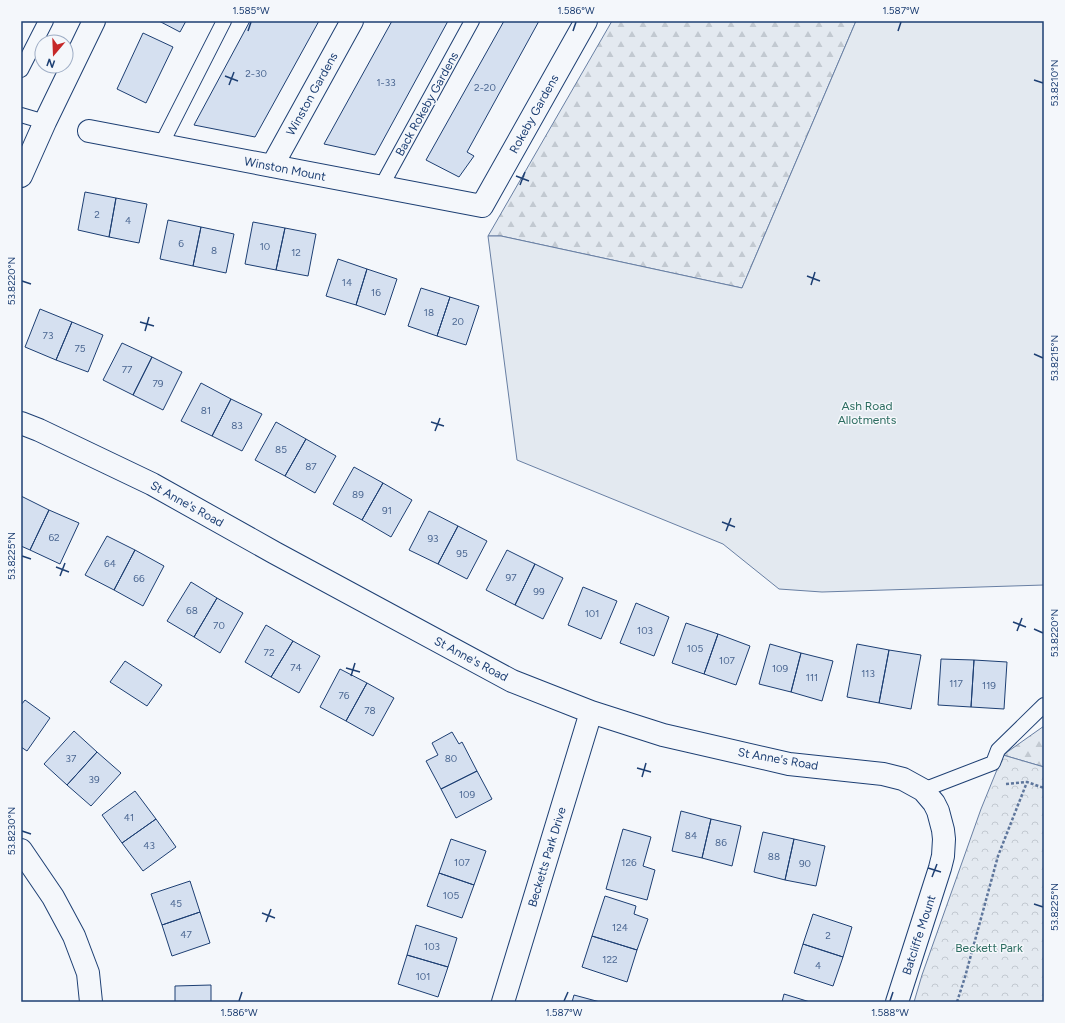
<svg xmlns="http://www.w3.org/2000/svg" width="1065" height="1023" font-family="Figtree,sans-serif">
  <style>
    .forest { fill: url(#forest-firs); stroke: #687fa3 }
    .park { fill: url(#park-crowns); stroke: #687fa3 }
    .garden { fill: #e3e9f0; stroke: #687fa3 }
    .building { fill: #d5e0f0; stroke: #1d3f73 }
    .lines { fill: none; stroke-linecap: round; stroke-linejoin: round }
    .service-casing { stroke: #1d3f73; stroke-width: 16 }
    .minor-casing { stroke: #1d3f73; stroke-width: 24 }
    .path { stroke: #5e769c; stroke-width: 2.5; stroke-dasharray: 3 2; stroke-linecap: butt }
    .service { stroke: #f4f7fb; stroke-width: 14 }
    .minor { stroke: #f4f7fb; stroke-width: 22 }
    .ticks { fill: none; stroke: #1d3f73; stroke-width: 1.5 }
    .labels { text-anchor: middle; stroke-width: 3; stroke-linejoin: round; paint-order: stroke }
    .number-label { font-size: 10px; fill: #4b6792 }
    .street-label { font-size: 12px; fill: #1d3f73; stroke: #f4f7fb }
    .park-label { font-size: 12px; fill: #2c6c60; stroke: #f4f7fb }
    .neatline { fill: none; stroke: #1d3f73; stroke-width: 1.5 }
    .ticks-label { font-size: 10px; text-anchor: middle; fill: #1d3f73 }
  </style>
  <defs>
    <pattern id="forest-firs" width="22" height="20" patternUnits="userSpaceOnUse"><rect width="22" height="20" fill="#e3e9f0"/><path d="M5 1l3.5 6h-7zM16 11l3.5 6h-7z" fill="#c2c9d1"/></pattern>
    <pattern id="park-crowns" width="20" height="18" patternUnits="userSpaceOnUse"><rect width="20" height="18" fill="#e3e9f0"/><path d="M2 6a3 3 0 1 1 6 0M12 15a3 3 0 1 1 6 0" fill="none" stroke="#c2c9d1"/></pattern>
  </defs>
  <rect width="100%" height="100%" fill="#f4f7fb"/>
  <path class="forest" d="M612 21H856L742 288 501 236H488Z
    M1044 726V767L1003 755Z"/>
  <path class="park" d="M1003 755 1044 767V1002H914L922 975 981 809Z"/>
  <path class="garden" d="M856 21H1044V585L822 592 779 589 723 544 517 460 488 236H501L742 288Z"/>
  <path class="building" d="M159 21H186L180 32Z
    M250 21H319L255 137 194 125Z
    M392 21H448L375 155 324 144Z
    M504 21H539L467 152 474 156 459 177 426 160Z
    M143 33 173 47 146 103 117 89Z
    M85 192 116 198 109 237 78 230Z
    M116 198 147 204 139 243 109 237Z
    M168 220 201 227 193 266 160 259Z
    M253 222 285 228 276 270 245 264Z
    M201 227 234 234 226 273 193 266Z
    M285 228 316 234 308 276 276 270Z
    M338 259 367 269 356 305 326 296Z
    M367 269 397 279 385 315 356 305Z
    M421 288 450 297 437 336 408 326Z
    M450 297 479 306 466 345 437 336Z
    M40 309 72 322 56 360 25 347Z
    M72 322 103 335 88 372 56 360Z
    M122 343 152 357 133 395 103 380Z
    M152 357 182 372 163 410 133 395Z
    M201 383 231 399 212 436 181 421Z
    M231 399 262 414 242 451 212 436Z
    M276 422 306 439 285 476 255 460Z
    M306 439 336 456 315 493 285 476Z
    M354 467 383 483 362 520 333 504Z
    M383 483 412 500 391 537 362 520Z
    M21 496 49 510 30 550 21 546Z
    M49 510 79 523 60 564 30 550Z
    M429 511 458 526 438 564 409 550Z
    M458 526 487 541 467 579 438 564Z
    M107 536 135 550 114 590 85 575Z
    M135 550 164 566 143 606 114 590Z
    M507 550 535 564 515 605 486 590Z
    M535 564 563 578 543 619 515 605Z
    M191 582 217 598 194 637 167 621Z
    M583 587 617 601 601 639 568 625Z
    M217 598 243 613 220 653 194 637Z
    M636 603 669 617 654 656 620 643Z
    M686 623 718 634 704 674 672 663Z
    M266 625 293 641 271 677 245 662Z
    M718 634 750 646 736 685 704 674Z
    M293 641 320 656 299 693 271 677Z
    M770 644 801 653 791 692 759 684Z
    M857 644 889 650 879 703 847 697Z
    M889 650 921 655 911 709 879 703Z
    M801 653 833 661 822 701 791 692Z
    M941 659 974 660 971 707 938 705Z
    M974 660 1007 662 1004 709 971 707Z
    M125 661 162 685 147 706 110 682Z
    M340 669 367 683 346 721 320 707Z
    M367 683 394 698 373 736 346 721Z
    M25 700 50 718 27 751 21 747V705Z
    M74 731 97 752 67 785 44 764Z
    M452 732 459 744 462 742 477 771 441 789 426 761 438 755 432 743Z
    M97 752 121 773 91 806 67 785Z
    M477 771 492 799 456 818 441 789Z
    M135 791 156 819 122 843 102 815Z
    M681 811 711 819 702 858 672 851Z
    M156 819 176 847 143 871 122 843Z
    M711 819 741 826 732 866 702 858Z
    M623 829 651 837 643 866 655 870 647 900 606 889Z
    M763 832 794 839 785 880 754 872Z
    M451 839 486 851 474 885 439 873Z
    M794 839 825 846 816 886 785 880Z
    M439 873 474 885 462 918 427 906Z
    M190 881 200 912 162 925 151 894Z
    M605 896 636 906 634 914 648 919 637 950 592 936Z
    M200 912 210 943 172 956 162 925Z
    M813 914 852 927 843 957 803 944Z
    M416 925 457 938 448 967 407 955Z
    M592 936 637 950 627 982 582 967Z
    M803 944 843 957 833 986 794 973Z
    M407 955 448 967 438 997 398 984Z
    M211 985V1002H175V986Z
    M784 994 810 1002H782Z
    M574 995 600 1002H572Z"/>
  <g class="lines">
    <g class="service-casing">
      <path id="service" d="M21 70 46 21
        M21 115 45 122
        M161 145 224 21
        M381 187 472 21
        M923 790 993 763 998 750 1044 705"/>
    </g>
    <g class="minor-casing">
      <path id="minor" d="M89 131 482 206 586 21
        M272 166 352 21
        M21 176 45 122 94 21
        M21 423 39 430 152 484 275 553 512 681 591 712 663 735 789 764 883 774 903 779 923 790 934 803 938 811 943 830 944 839 943 856 940 868 897 1002
        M21 850 53 897 74 936 88 973 91 1002
        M503 1002 591 712"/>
    </g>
    <path class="path" d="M1006 784 1027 782 1044 788
      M957 1002 965 977 998 856 1027 782"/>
    <use href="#service" class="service"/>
    <use href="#minor" class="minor"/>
  </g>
  <path class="ticks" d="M248 31 251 22M573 31 576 22M898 31 901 22M225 76 238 81M1034 80 1043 83M229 85 234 72M516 176 529 181M520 185 525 172M807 276 820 281M22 281 31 284M811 285 815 272M140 322 154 326M145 331 149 317M1034 354 1043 358M431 422 444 426M435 431 440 418M722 522 735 527M726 531 731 518M22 556 31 559M56 567 69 572M60 576 65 563M1013 622 1026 627M1034 629 1043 633M1017 631 1022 618M346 668 360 672M351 676 355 663M637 768 651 772M642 777 646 763M22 831 31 834M928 868 941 872M932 877 937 864M1034 904 1043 907M262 913 275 918M266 922 271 909M239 1001 242 992M564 1001 568 992M890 1001 893 992"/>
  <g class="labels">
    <g class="number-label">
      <text x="256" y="77">2-30</text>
      <text x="386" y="86">1-33</text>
      <text x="485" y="91">2-20</text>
      <text x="97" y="218">2</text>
      <text x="128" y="224">4</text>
      <text x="181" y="247">6</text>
      <text x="265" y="250">10</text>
      <text x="214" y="254">8</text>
      <text x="296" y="256">12</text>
      <text x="347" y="286">14</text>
      <text x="376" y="296">16</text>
      <text x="429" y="316">18</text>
      <text x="458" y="325">20</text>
      <text x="48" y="339">73</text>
      <text x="80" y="352">75</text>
      <text x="127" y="373">77</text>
      <text x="158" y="387">79</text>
      <text x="206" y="414">81</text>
      <text x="237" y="429">83</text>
      <text x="281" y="453">85</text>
      <text x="311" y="470">87</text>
      <text x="358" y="498">89</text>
      <text x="387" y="514">91</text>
      <text x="54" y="541">62</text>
      <text x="433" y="542">93</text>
      <text x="462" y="557">95</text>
      <text x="110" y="567">64</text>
      <text x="511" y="581">97</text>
      <text x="139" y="582">66</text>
      <text x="539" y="595">99</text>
      <text x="192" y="614">68</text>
      <text x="592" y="617">101</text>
      <text x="219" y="629">70</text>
      <text x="645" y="634">103</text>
      <text x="695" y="652">105</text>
      <text x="269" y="656">72</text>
      <text x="727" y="664">107</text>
      <text x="296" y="671">74</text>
      <text x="780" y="672">109</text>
      <text x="868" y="677">113</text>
      <text x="812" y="681">111</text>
      <text x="956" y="687">117</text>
      <text x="989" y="689">119</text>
      <text x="344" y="699">76</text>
      <text x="370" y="714">78</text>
      <text x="71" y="762">37</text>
      <text x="451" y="762">80</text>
      <text x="94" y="783">39</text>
      <text x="467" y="798">109</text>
      <text x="129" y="821">41</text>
      <text x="691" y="839">84</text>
      <text x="721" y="846">86</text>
      <text x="149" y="849">43</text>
      <text x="774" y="860">88</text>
      <text x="462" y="866">107</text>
      <text x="629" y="866">126</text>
      <text x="805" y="867">90</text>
      <text x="451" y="899">105</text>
      <text x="176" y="907">45</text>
      <text x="620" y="931">124</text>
      <text x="186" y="938">47</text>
      <text x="828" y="939">2</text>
      <text x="432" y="950">103</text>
      <text x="610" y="963">122</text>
      <text x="818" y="969">4</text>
      <text x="423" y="980">101</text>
    </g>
    <g class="street-label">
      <text transform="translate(312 94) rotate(-61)" y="4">Winston Gardens</text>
      <text transform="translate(427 104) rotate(-61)" y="4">Back Rokeby Gardens</text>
      <text transform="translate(534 114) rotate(-61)" y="4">Rokeby Gardens</text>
      <text transform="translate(285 169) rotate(11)" y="4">Winston Mount</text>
      <text transform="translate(187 504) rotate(29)" y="4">St Anne's Road</text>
      <text transform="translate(471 659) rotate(28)" y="4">St Anne's Road</text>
      <text transform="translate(778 759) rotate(10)" y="4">St Anne's Road</text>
      <text transform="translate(547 857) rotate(-73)" y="4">Becketts Park Drive</text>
      <text transform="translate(919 935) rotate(-72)" y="4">Batcliffe Mount</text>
    </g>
    <g class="park-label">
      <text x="867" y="410">Ash Road<tspan x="867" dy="14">Allotments</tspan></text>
      <text x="989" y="952">Beckett Park</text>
    </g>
  </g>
  <rect width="1065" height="1023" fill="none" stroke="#f4f7fb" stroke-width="44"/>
  <g transform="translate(54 54) rotate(199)"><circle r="19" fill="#f4f7fb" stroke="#9eadc5"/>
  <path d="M0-3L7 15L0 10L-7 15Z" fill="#c62828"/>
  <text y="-6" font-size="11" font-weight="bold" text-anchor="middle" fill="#1d3f73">N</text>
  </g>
  <rect x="22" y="22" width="1021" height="979" class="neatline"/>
  <g class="ticks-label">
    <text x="251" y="14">1.585°W</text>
    <text x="576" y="14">1.586°W</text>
    <text x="901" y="14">1.587°W</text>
    <text transform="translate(1054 83) rotate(-90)" y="4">53.8210°N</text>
    <text transform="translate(11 281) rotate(-90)" y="4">53.8220°N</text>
    <text transform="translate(1054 358) rotate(-90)" y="4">53.8215°N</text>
    <text transform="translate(11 556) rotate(-90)" y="4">53.8225°N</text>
    <text transform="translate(1054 633) rotate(-90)" y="4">53.8220°N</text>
    <text transform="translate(11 831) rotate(-90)" y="4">53.8230°N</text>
    <text transform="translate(1054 907) rotate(-90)" y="4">53.8225°N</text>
    <text x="239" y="1016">1.586°W</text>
    <text x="564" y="1016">1.587°W</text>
    <text x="890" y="1016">1.588°W</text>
  </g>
</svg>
